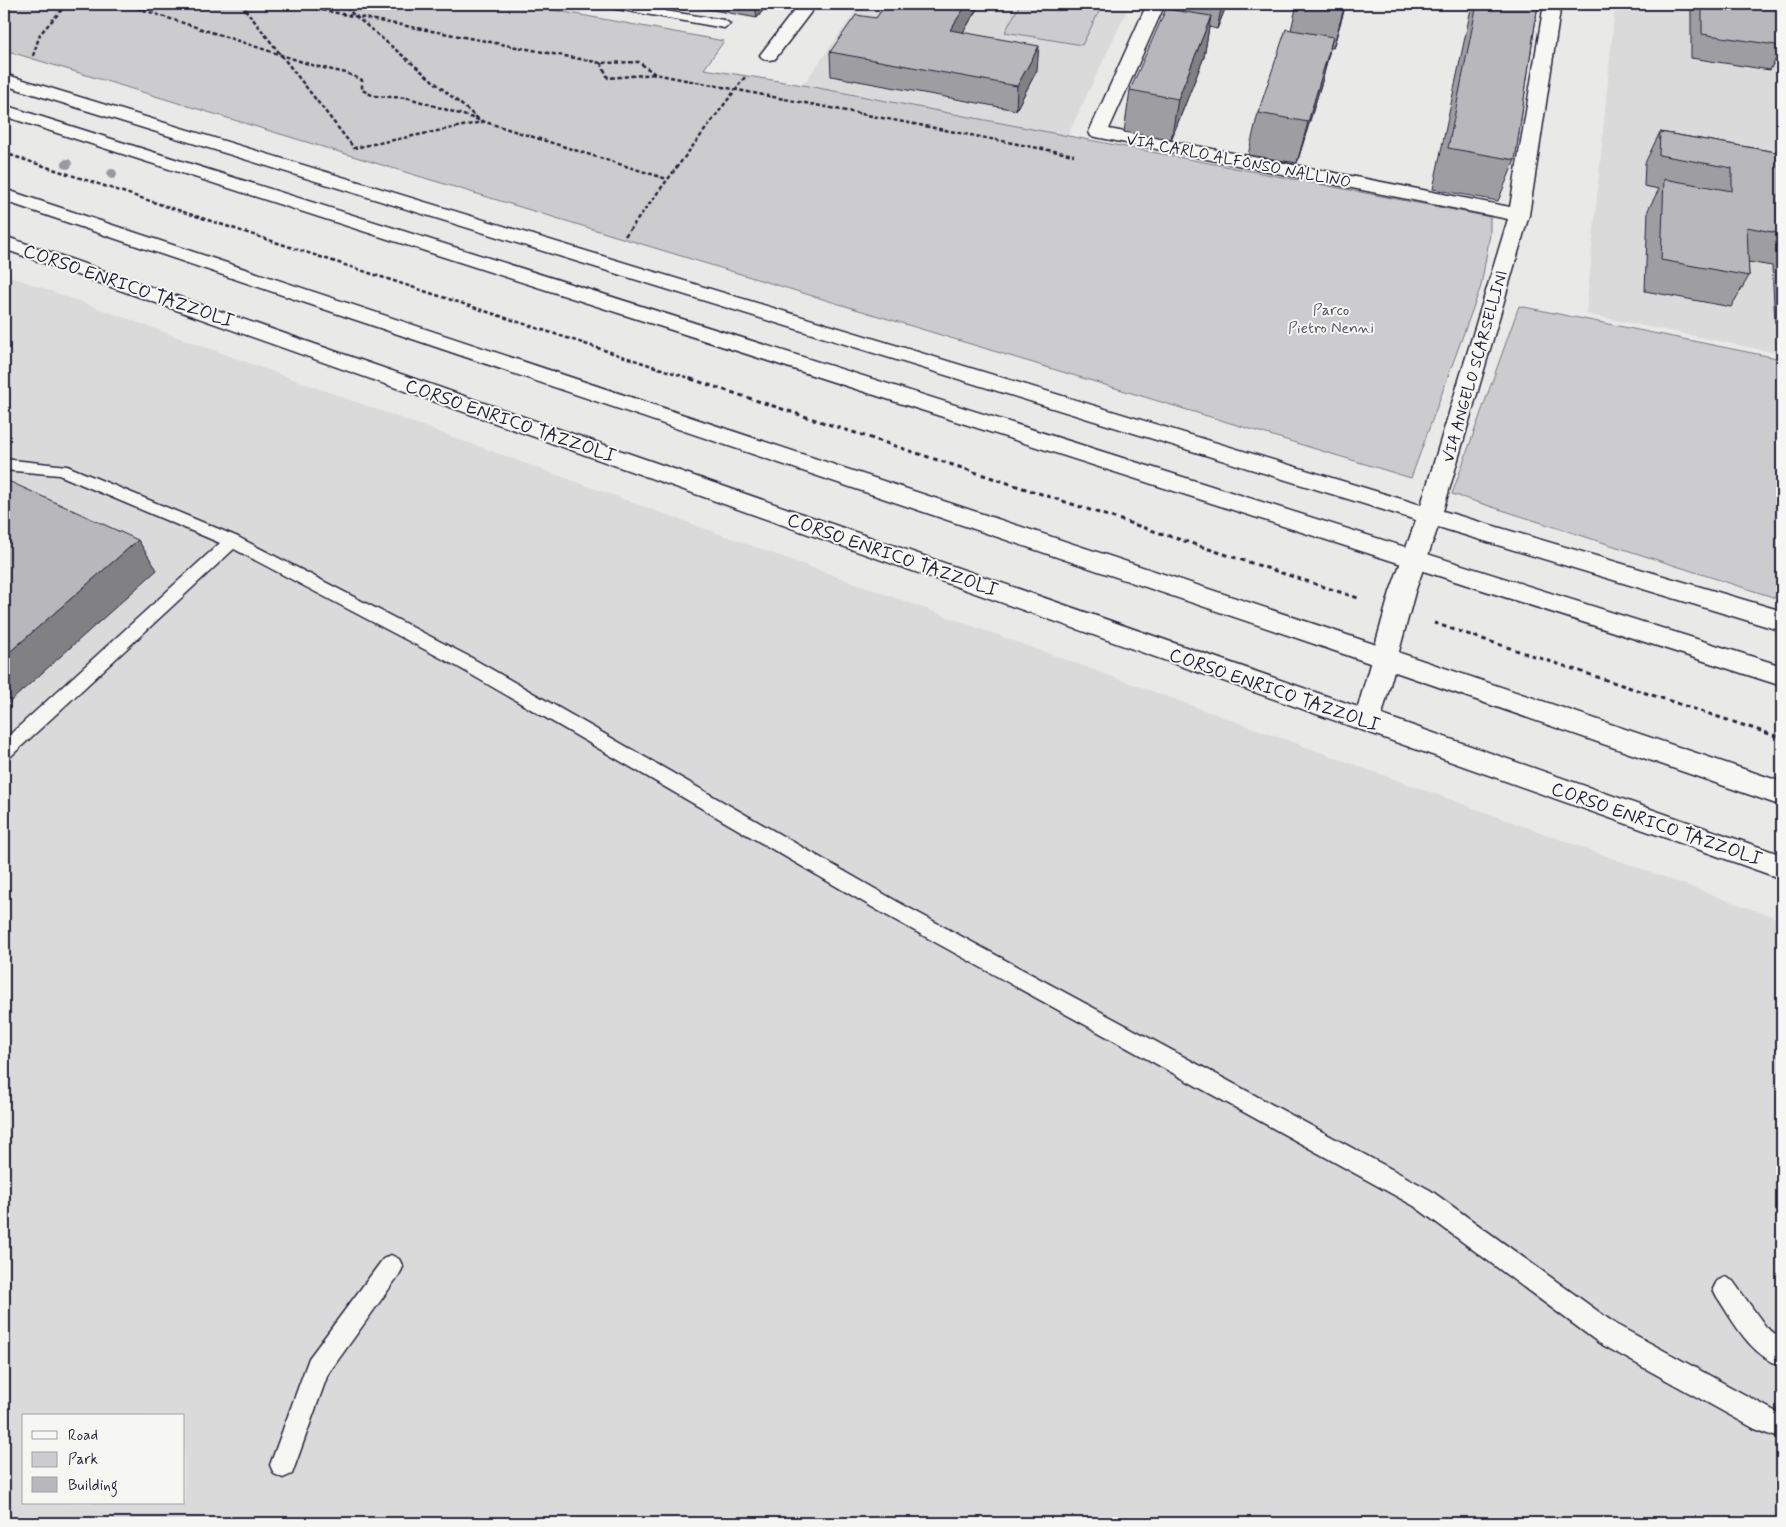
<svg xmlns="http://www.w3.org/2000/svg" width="1786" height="1527" font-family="Mynerve,sans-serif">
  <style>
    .built { fill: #dadada; fill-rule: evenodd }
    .green { fill: #ccccce; stroke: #777784 }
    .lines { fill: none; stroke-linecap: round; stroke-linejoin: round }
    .lane-casing { stroke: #22223b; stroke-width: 3 }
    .street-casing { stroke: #22223b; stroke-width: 3 }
    .secondary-casing { stroke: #22223b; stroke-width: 3 }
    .path-far1 { stroke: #22223b; stroke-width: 2.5; stroke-dasharray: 4 2.5; stroke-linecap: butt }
    .path { stroke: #22223b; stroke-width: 3; stroke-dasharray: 4.5 4; stroke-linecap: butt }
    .lane { fill: #f6f6f2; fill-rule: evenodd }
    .street { fill: #f6f6f2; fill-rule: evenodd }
    .secondary { fill: #f6f6f2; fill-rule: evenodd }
    .tree { fill: #9898a1 }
    .wall { fill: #9e9ea2; stroke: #22223b }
    .shaded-wall { fill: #818184; stroke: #22223b }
    .building { fill: #b8b8bc; stroke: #22223b }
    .labels { text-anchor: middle; stroke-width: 4; stroke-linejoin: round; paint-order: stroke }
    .far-street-label { font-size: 16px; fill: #22223b; stroke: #f6f6f2 }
    .far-park-label { font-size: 16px; fill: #555567; stroke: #f6f6f2 }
    .street-label { font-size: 19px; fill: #22223b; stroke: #f6f6f2 }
  </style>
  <rect width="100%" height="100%" fill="#e9e9e7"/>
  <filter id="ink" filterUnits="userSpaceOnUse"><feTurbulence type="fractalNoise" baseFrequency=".02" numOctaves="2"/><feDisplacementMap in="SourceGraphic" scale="10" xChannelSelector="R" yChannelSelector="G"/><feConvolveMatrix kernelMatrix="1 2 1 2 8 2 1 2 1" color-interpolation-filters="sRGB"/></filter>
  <g filter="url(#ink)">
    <path class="built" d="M861 4H1130L1067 137 803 85Z
      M1615 4H1782V354L1586 314Z
      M4 274 1782 920V1523H4ZM24 1416H184V1503H24Z"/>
    <path class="green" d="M4 4H520L724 41 704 69 803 85 1490 217V234L1481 286 1411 478 4 50Z
      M1020 4H1103L1082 45 1005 32Z
      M1519 306 1782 359V600L1452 494Z"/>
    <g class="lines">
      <g class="lane-casing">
        <path id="lane" d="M600 4H624L654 9 658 4H670L665 11 724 20 730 24 724 28 606 7Z
          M4 459 67 466 238 537 470 657 898 902 1430 1190 1617 1325 1782 1415V1439L1755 1429 1599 1343 1414 1206 884 914 458 667 234 549 11 756 4 758V740L220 543 59 475 4 470Z
          M391 1255 399 1259 403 1267 399 1275 328 1374 292 1474 283 1478 274 1474 270 1465 309 1358 383 1259Z
          M1725 1277 1733 1281 1766 1327 1782 1339V1366C1750 1355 1735 1324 1717 1297L1713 1289 1717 1281Z"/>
      </g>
      <g class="street-casing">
        <path id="street" d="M799 4H817L775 59 769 60 763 59 760 55Z
          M1147 4H1165L1109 129 1510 207 1544 4H1561L1529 215 1443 511 1782 611V631L1438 527 1415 592 1382 715 1782 855V879L4 249V236L1358 707 1390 592 1416 520 4 85V74L1421 505 1508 219 1091 136 1089 132Z"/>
      </g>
      <g class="secondary-casing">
        <path id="secondary" d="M4 105 1782 666V686L4 116Z
          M4 189 1347 635 1782 782V806L1329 649 4 201Z"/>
      </g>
      <path class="path-far1" d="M125 4 315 66 346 73 362 80V90L374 96 409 98 667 179
        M241 4 354 148 482 122 341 4
        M290 4 601 63 639 62 655 74 1074 155
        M33 56 40 34 67 4
        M601 63 608 78 655 74
        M4 153 695 380
        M625 236 745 77"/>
      <path class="path" d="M691 379 1361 599
        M1434 623 1782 738"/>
      <use href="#lane" class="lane"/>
      <use href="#street" class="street"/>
      <use href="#secondary" class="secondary"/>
    </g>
    <g class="tree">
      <circle cx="67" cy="164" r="5"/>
      <circle cx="112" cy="174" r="5"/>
    </g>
    <path class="wall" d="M702 4H768L757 18 702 8Z
      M886 4H980L963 33 1037 70 1016 110 831 76 830 52 876 18Z
      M1176 4H1227L1217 29 1209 27 1204 57 1171 140 1124 132 1130 90 1175 10Z
      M1297 4H1346L1333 48H1330L1323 78 1297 163 1248 155 1258 113 1291 30Z
      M1472 4H1538L1515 160 1498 201 1433 189Z
      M1691 4H1782V9H1780L1782 48 1770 70 1691 58Z
      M1660 132 1782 153V324L1775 323 1772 266 1748 262 1749 276 1731 307 1645 291 1648 210 1659 189 1644 186 1645 163Z"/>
    <path class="shaded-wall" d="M755 4H768L757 18Z
      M967 4H980L950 54V30Z
      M1222 4H1227L1217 29Z
      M1345 4H1346L1333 48Z
      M1211 16 1204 57 1171 140 1178 99Z
      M1333 37 1323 78 1297 163 1308 122Z
      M1039 46 1037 70 1016 110 1017 86Z
      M138 540 157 570 4 707V657Z"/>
    <path class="building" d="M886 4H967L950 30 1039 46 1017 86 830 52 856 15 876 18Z
      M1318 4H1345L1344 8Z
      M1477 4H1538L1515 160 1448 148Z
      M1702 4H1780L1782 46 1702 34Z
      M1166 9 1211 16 1178 99 1130 90Z
      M1286 29 1333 37 1308 122 1258 113Z
      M1660 132 1782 153V234L1747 227 1749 276 1661 260 1664 179 1732 191V168L1659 155Z
      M4 479 138 540 4 657Z"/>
  </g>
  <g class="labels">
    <g class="far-street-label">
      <text transform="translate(1239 160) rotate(11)" y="6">VIA CARLO ALFONSO NALLINO</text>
      <text transform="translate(1474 366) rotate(-74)" y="6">VIA ANGELO SCARSELLINI</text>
    </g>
    <g class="far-park-label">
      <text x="1331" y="315">Parco<tspan x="1331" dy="18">Pietro Nenni</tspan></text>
    </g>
    <g class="street-label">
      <text transform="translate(129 285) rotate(19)" y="7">CORSO ENRICO TAZZOLI</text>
      <text transform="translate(511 420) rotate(19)" y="7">CORSO ENRICO TAZZOLI</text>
      <text transform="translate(893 554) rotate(19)" y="7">CORSO ENRICO TAZZOLI</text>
      <text transform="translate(1275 689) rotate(19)" y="7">CORSO ENRICO TAZZOLI</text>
      <text transform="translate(1657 823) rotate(19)" y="7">CORSO ENRICO TAZZOLI</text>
    </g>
  </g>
  <rect width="1786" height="1527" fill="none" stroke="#f6f6f2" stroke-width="20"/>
  <rect x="10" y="10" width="1766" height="1507" fill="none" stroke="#22223b" stroke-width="2" filter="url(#ink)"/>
  <rect x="22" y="1414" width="162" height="90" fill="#f6f6f2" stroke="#a1a1a9"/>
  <rect x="32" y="1431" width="25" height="8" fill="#f6f6f2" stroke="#a1a1a9"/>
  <text x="68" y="1440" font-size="15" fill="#22223b">Road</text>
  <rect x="32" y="1452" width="25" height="15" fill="#ccccce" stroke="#a1a1a9"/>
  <text x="68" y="1464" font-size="15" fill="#22223b">Park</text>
  <rect x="32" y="1477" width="25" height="15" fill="#b8b8bc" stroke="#a1a1a9"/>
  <text x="68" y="1490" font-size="15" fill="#22223b">Building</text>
</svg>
